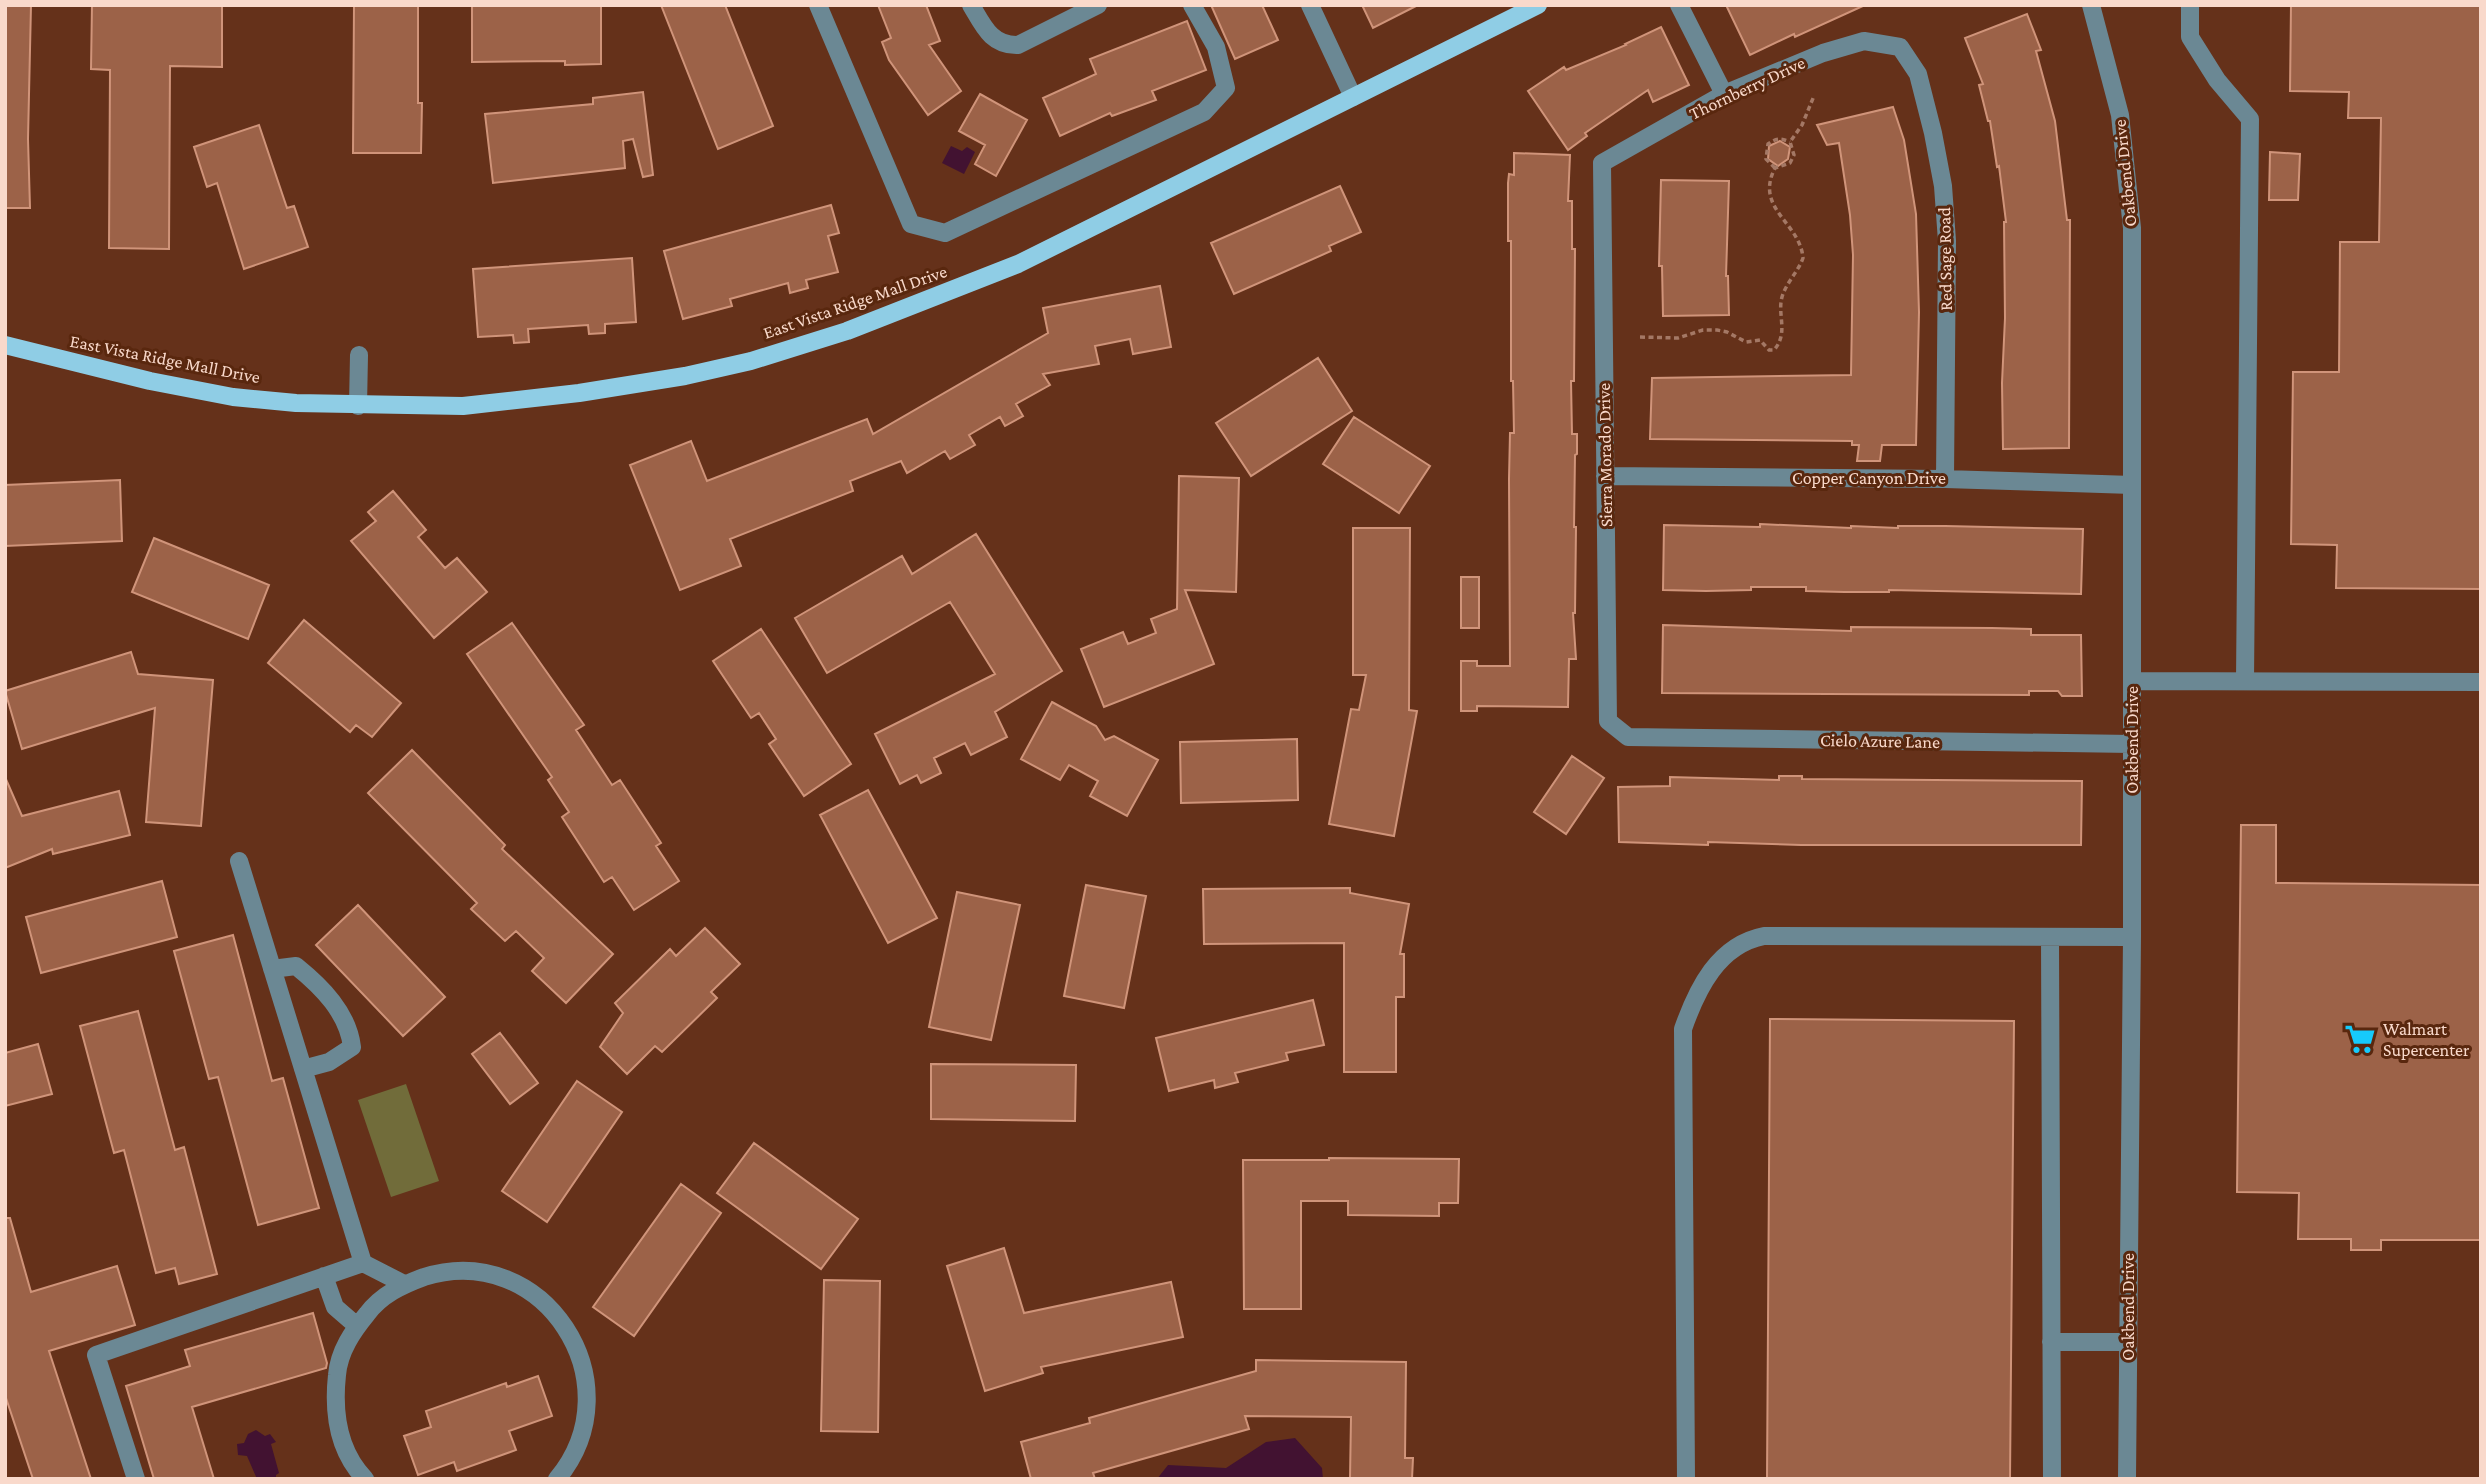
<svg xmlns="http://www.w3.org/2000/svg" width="2486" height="1484" font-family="'Crimson Pro',serif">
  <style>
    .green { fill: #716c3a }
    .water { fill: #421231 }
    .building { fill: #9c6248; stroke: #d0947a; stroke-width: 2 }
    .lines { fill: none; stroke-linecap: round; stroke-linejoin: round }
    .path { stroke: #a47865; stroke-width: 3.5; stroke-dasharray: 5 3.5; stroke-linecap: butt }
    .minor { stroke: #6b8894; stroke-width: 18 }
    .major { stroke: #8fcde5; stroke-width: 18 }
    .labels { text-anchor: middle; stroke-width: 6; stroke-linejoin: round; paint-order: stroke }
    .street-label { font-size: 18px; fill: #f9d9cb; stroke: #59270e }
    .poi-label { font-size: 18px; fill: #f9d9cb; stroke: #59270e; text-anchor: start }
  </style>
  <rect width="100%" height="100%" fill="#65311a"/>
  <path class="green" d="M406 1084 439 1181 391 1197 358 1100Z"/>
  <path class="water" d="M951 146 962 151 967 147 975 152 964 174 942 163Z
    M256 1430 265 1436 270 1434 276 1442 271 1444 279 1473 276 1475V1479H257L247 1456 238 1455 237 1444 244 1443 248 1434Z
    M1295 1438 1322 1468 1323 1479H1157L1168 1465 1226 1468 1266 1442Z"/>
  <path class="building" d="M5 5H31L28 139 30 208H5Z
    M92 5H222V67L170 66 169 249 109 248 110 70 91 69Z
    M354 5H418V103H422L421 153H353Z
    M472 5H601V64L565 65V61L472 62Z
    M661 5H725L773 126 718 149Z
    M878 5H926L940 41 929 45 961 91 928 115 889 60 882 42 891 38Z
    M1211 5H1262L1278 40 1235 59Z
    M1362 5H1418L1373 28Z
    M1726 5H1865L1795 37 1794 34 1750 55Z
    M2291 5H2481V589L2336 588 2337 545 2291 544 2293 372H2339L2340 242H2379L2381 118H2348L2349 92 2290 91Z
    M2027 14 2041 50 2036 51 2055 121 2067 220H2070L2069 448 2003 449 2002 383 2005 318 2004 222H2006L1999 166 1997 167 1990 121H1988L1979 85 1983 84 1965 38Z
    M1187 21 1206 70 1152 91 1156 100 1112 116 1110 113 1060 136 1043 98 1096 74 1090 59Z
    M1661 27 1689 85 1653 102 1648 90 1585 133 1587 136 1568 150 1528 91 1564 67 1566 70 1626 45 1625 44Z
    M643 92 653 175 643 177 633 139 623 141 625 168 493 183 485 114 593 104V98Z
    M980 94 1027 120 996 176 975 164 985 145 959 131Z
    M1893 107 1904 140 1916 214 1919 312 1916 445H1882L1880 461H1857L1859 445H1852V441L1650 439 1652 378 1851 375 1853 255 1850 215 1839 143 1827 145 1817 125Z
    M259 125 287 208 294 206 308 247 244 269 217 183 207 187 194 147Z
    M1780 141 1790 147 1788 159 1778 166 1768 159 1769 146Z
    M2270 152 2300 154 2298 200H2269Z
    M1514 153 1570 155 1568 201H1572V249H1575L1574 381H1571L1572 434H1577V454L1575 455 1574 527H1576L1575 613H1573L1576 659H1569L1568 707 1477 706V711H1461V661H1477V666H1510L1509 479 1510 433H1514L1513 381H1511V241H1508V183L1509 174 1514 175Z
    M1661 180 1729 181 1726 276H1728L1729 315 1663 316 1662 266H1659Z
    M1340 186 1361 232 1329 246 1331 251 1234 294 1211 243Z
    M831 205 839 233 828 236 838 272 806 280 808 288 790 293 788 283 730 299 732 306 683 319 664 251Z
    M632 258 636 322 605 324V333L589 334 588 325 528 329 529 342 514 343 513 335 478 337 473 269Z
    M1160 286 1171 347 1133 354 1130 339 1095 346 1099 364 1043 374 1050 385 1016 404 1023 416 1005 426 1000 417 969 435 975 445 950 459 945 451 907 473 901 461 850 481 853 491 730 539 741 566 680 590 630 465 691 441 707 481 867 419 873 434 1048 333 1043 308Z
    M1318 358 1352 411 1251 476 1216 423Z
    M1354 417 1430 466 1399 513 1323 464Z
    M1179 476 1239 478 1236 592 1185 590 1214 664 1104 707 1081 649 1123 632 1128 644 1156 633 1151 619 1177 609Z
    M120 480 122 541 5 546V485Z
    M393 491 426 530 418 537 445 568 457 558 487 592 434 638 351 541 376 521 368 512Z
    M1760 524 1851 528V526L1898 528V526H1945L2083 529 2081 594 1889 590V592H1844L1806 591V587H1751V590L1706 591 1663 590 1664 525 1760 527Z
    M1353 528H1410L1409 710 1417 711 1394 836 1329 824 1351 709 1359 710 1366 675H1353Z
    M976 534 1062 671 995 712 1007 737 971 755 965 743 934 758 941 773 921 783 917 775 900 784 875 734 995 674 950 602 827 673 795 618 902 556 912 574Z
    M154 538 269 585 248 639 132 592Z
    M1461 577H1479V628H1461Z
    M304 620 401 703 372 737 356 725 350 732 268 663Z
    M512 623 584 725 576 730 612 785 620 780 661 843 656 846 679 881 634 910 612 877 604 882 562 817 569 812 548 780 552 777 467 654Z
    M1663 625 1851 631V627L1992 628 2031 629V635H2081L2082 696H2062L2058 691H2029V695L1662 693Z
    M761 629 851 764 804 796 769 744 776 739 759 713 751 718 713 661Z
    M131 652 138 674 213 680 201 826 146 822 155 708 22 749 5 691Z
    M1052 702 1096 726 1105 740 1114 736 1158 760 1127 816 1090 796 1098 781 1069 765 1060 780 1021 759Z
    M1297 739 1298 800 1181 803 1180 742Z
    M412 750 505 845 502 849 613 954 566 1003 532 971 544 958 516 931 505 941 471 909 477 903 368 793Z
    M1572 756 1604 778 1566 834 1534 812Z
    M1779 776H1802V779L2082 781 2081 845H1801L1708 842V845L1619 842 1618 787 1670 786V777L1779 780Z
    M5 777 22 816 119 791 130 835 53 854 52 849 5 868Z
    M868 790 937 918 888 943 820 815Z
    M2241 825H2276V883L2481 885V1240H2381V1250H2351V1239H2298L2299 1193 2237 1192Z
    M162 881 177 937 41 973 26 917Z
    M1086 885 1146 896 1124 1008 1064 996Z
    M1350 888V893L1409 904 1400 954H1404V997H1396V1072H1344V943L1204 944 1203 889Z
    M957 892 1020 905 991 1040 929 1027Z
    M358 905 445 997 403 1036 316 945Z
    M705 928 740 964 711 992 717 998 662 1052 655 1046 627 1074 600 1047 623 1013 615 1003 670 949 676 956Z
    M233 935 272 1081 283 1078 319 1208 258 1225 218 1077 209 1079 174 951Z
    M1313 1000 1324 1045 1286 1053 1288 1060 1235 1073 1238 1082 1215 1088 1214 1080 1169 1091 1156 1038Z
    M138 1011 175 1150 184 1147 217 1274 179 1284 175 1268 156 1273 124 1150 114 1153 80 1026Z
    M1770 1019 2014 1021 2010 1479H1767Z
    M500 1033 538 1083 510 1104 472 1054Z
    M38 1044 52 1094 5 1106V1053Z
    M931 1064 1076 1065 1075 1121 931 1119Z
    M577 1081 622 1112 547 1222 502 1191Z
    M754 1143 858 1219 821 1269 717 1193Z
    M1329 1158 1459 1159 1458 1203H1439V1216L1348 1215V1201H1301V1309H1244L1243 1160H1329Z
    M681 1184 721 1213 634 1336 593 1307Z
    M5 1218H10L31 1292 117 1266 135 1325 49 1351 91 1479H33L5 1395Z
    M1004 1248 1024 1313 1171 1282 1183 1337 1041 1367 1043 1373 985 1391 947 1266Z
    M824 1280 880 1281 878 1432 821 1431Z
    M313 1313 327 1363 326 1368 192 1407 214 1479H154L126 1386 190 1366 185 1350Z
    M1256 1360 1406 1362 1405 1458H1413L1412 1479H1350L1351 1417 1245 1416 1249 1429 1093 1473 1095 1479H1031L1021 1442 1090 1423 1089 1418 1256 1371Z
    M538 1376 552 1416 509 1431 516 1450 457 1471 454 1462 418 1475 404 1436 431 1427 426 1411 506 1383 507 1387Z"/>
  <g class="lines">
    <path class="path" d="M1775 168 1766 159 1768 144C1776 138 1781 138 1790 142
      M1640 337 1678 338 1703 330H1717L1727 332 1746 342 1760 340 1769 350H1774C1789 333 1777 315 1782 297 1786 283 1798 272 1803 258 1800 222 1754 209 1775 168L1790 163 1794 155 1790 142 1802 125 1814 96"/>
    <path class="minor" d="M818 5 911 224 945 233 1204 112 1226 88 1216 47 1192 5
      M971 5C983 25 991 46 1018 45L1098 5
      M1310 5 1353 97
      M1679 5 1724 94
      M2091 5 2120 115 2132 228V937L2127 1479
      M2190 5V37L2217 80 2250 119 2245 681
      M358 406 359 355
      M1605 476 1945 479 2132 485
      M1945 479 1947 241 1943 186 1933 133 1918 74 1900 47 1864 41 1823 53 1724 94 1602 163 1608 721 1628 737 2132 744
      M2132 681 2481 682
      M2050 938 2052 1479
      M272 969 296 966C322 987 348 1013 352 1047L329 1062 303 1069
      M363 1263 404 1284
      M324 1276 335 1307 357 1326
      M2051 1342H2128
      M136 1479 96 1355 363 1263 239 861
      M365 1479C338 1451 333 1412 337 1375 339 1351 353 1331 367 1314 381 1295 402 1285 424 1277 543 1239 637 1383 557 1479
      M1686 1479 1683 1029C1697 989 1718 945 1764 936L2132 937"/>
    <path class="major" d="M5 345 150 381 233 397 296 403 463 406 579 393 685 376 751 361 847 331 1018 264 1538 5"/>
  </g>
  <defs>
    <g id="supermarket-bare" transform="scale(2.415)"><path d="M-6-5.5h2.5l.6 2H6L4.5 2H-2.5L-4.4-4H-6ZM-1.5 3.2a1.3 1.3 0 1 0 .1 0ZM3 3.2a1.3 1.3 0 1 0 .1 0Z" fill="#16cafb" stroke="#59270e" stroke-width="2.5" paint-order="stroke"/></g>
  </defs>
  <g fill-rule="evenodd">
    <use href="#supermarket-bare" x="2360" y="1039"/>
  </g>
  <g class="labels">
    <g class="street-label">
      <text transform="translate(1747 88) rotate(-25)" y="6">Thornberry Drive</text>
      <text transform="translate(2125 173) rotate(-96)" y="6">Oakbend Drive</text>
      <text transform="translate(1945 259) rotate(-91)" y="6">Red Sage Road</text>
      <text transform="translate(855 302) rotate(-19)" y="6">East Vista Ridge Mall Drive</text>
      <text transform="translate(165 359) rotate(11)" y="6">East Vista Ridge Mall Drive</text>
      <text transform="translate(1605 455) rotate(-91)" y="6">Sierra Morado Drive</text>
      <text x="1869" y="484">Copper Canyon Drive</text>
      <text transform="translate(2132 740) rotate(-90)" y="6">Oakbend Drive</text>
      <text transform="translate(1880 741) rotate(1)" y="6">Cielo Azure Lane</text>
      <text transform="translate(2128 1307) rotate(-90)" y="6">Oakbend Drive</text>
    </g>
    <g class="poi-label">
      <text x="2383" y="1035">Walmart<tspan x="2383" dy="21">Supercenter</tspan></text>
    </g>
  </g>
  <rect width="2486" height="1484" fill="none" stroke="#f9d9cb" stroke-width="14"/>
</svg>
